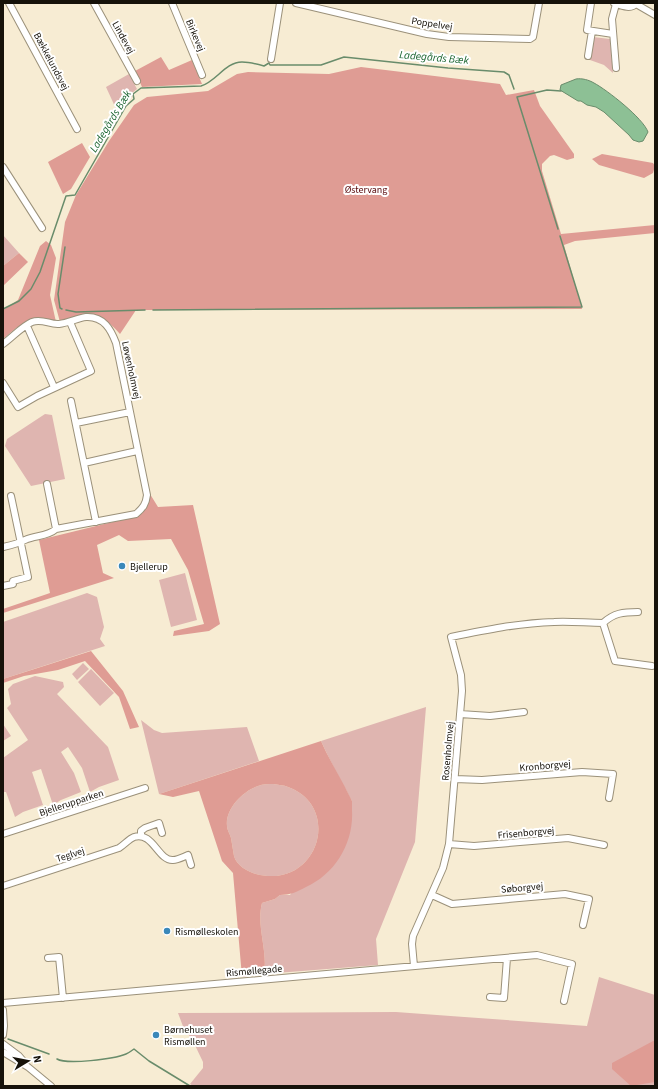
<svg xmlns="http://www.w3.org/2000/svg" width="658" height="1089" viewBox="0 0 658 1089" font-family="'Source Sans 3',sans-serif">
<rect width="100%" height="100%" fill="#f7ecd3"/>
<path fill="#dfb5b0" d="M593 37 610 39 613 73 604 65 590 60Z
M129 74 137 89 132 93V96L126 101 117 111 106 87Z
M3 235 19 253 3 266Z
M45 414 52 415 65 479 31 486 5 446 7 439Z
M185 573 197 620 171 627 159 580Z
M87 593 97 597 104 627 100 639 105 646 3 679V622Z
M83 663 89 669 77 680 72 674Z
M91 669 114 693 100 706 78 682Z
M35 676 63 682 64 687 57 694 108 747 119 780 99 787 90 792 82 768 68 747 61 752 74 773 81 792 61 800 53 805 41 769 32 772 43 805 23 812 15 817 6 792H3V758L28 740 7 708 11 704 8 689 13 684Z
M426 707 415 842 376 939 378 965 264 974C268 950 256 926 262 903L275 899 280 895H290L352 801C341 781 330 761 321 741Z
M141 720 154 730 162 733 247 727 259 761 159 794Z
M3 724 11 736 3 741Z
M273 784C278 785 284 785 288 787 343 807 318 890 256 874 248 872 236 865 234 856 233 850 232 844 231 838 230 834 227 830 227 826 225 809 243 791 258 786 263 784 269 784 273 784Z
M599 977 655 995V1086H193L190 1084 203 1068V1062L192 1039 184 1029 178 1013 396 1012 587 1026Z"/>
<path fill="#df9c94" fill-rule="evenodd" d="M161 57 169 70 192 60 202 84 142 87 135 71Z
M361 67 500 84 506 95 534 90 540 106 574 154V158L567 160 554 155 550 156 542 164V171L561 234 655 225V233L575 241 564 245 582 309 136 310 120 334C97 308 91 313 60 322L54 300 65 222 76 195 109 141 134 105 147 97 208 91 237 74 248 72 329 74Z
M82 143 90 157 71 189 63 194 48 162Z
M602 154 653 163 655 166 653 173 644 178 599 165 592 159Z
M46 241 51 245 56 258 50 295 56 322 35 318 16 328 3 339V310L18 300 40 246Z
M19 253 28 262 3 286V266Z
M150 494 158 507 193 505 220 624 209 631 173 636 174 631 204 624 188 570 171 539 128 541 119 535 97 545 103 573 114 578 3 613V609L50 593 39 540 137 516C145 509 149 505 150 494Z
M91 651 123 691 139 727 130 729 119 697 85 661 58 670 24 676 3 683V679Z
M321 741C328 757 337 772 345 787 347 792 350 796 352 801 352 804 352 808 352 810 354 843 335 874 306 887 297 892 290 895 280 895L275 899 262 903C256 926 268 950 264 974L242 977 233 873 222 861 199 791 173 797 159 794ZM273 784C278 785 284 785 288 787 343 807 318 890 256 874 248 872 236 865 234 856 233 850 232 844 231 838 230 834 227 830 227 826 225 809 243 791 258 786 263 784 269 784 273 784Z
M655 1040V1082L631 1086 612 1069V1063Z"/>
<path fill="#8dc095" stroke="#698c6b" d="M576 79C582 78 589 80 594 83 607 90 643 118 648 132L643 141 639 142 633 140 629 135 604 112 596 107 587 105 581 101H578L560 90 561 85Z"/>
<g fill="none" stroke-linecap="round" stroke-linejoin="round">
<path stroke="#698c6b" stroke-width="1.5" d="M558 229 517 97 547 90 561 91
M3 309 19 301 31 289 40 272 66 196 75 195 126 106 134 99 133 94 141 88 201 86C216 82 225 62 242 62 249 62 257 64 264 66L269 63 270 65H321L344 57 448 68 504 72 509 75 514 89
M62 309 60 308 58 294 65 247
M66 310 76 312 145 310
M153 310 582 307 560 236
M8 1039 49 1054
M57 1059C67 1065 114 1059 126 1054 129 1053 131 1051 134 1049L149 1061 190 1086"/>
<g stroke="#9b917a" stroke-width="8">
<path id="minor" d="M9 3 77 129
M94 3 137 81
M172 3 202 75
M296 3 427 34 449 37 530 39 533 37 539 3
M591 3 587 30 613 34
M614 3C622 6 631 10 637 3
M616 4 612 19 616 68
M636 4 655 15
M588 56 592 31
M271 59 280 3
M3 167 42 228
M27 326 54 387
M3 344C13 337 21 327 32 322 42 318 50 325 59 324 69 323 77 318 86 317 104 316 111 330 116 343L147 495C146 504 143 508 136 514L56 529C47 537 35 535 25 540 17 544 12 545 3 547
M3 383 18 407 37 396 91 371 70 322
M71 401 96 522
M76 423 130 412
M84 463 137 451
M47 484 56 529
M3 586 13 584V581L28 577 11 496
M603 623 615 661 652 666
M460 714 490 716 524 712
M455 779 482 780 582 772 613 774 609 798
M3 834 145 788
M141 836V831L145 828 159 823 162 833
M449 844 474 846 568 838 604 845
M3 886 119 848C124 845 129 839 134 837 153 831 158 861 173 860 178 860 183 857 188 855L191 865
M432 895 452 904 565 894 589 899 583 925
M48 958 59 957 63 998
M414 966 412 944 413 936 443 868 449 844 462 691 461 675 451 637C485 630 519 623 554 622 570 621 587 623 603 623 614 613 623 612 638 612
M490 997 504 998 507 958
M3 1003 537 955 572 964 564 1001
M3 1010 4 1026 3 1035
M3 1044 19 1056 25 1063
M3 1052 28 1067 51 1086"/>
</g>
<use href="#minor" stroke="#fff" stroke-width="6"/>
</g>
<g fill="#3a88ba" stroke="#fff" stroke-width="1.5">
<circle cx="122" cy="566" r="4"/>
<circle cx="167" cy="931" r="4"/>
<circle cx="156" cy="1035" r="4"/>
</g>
<g text-anchor="middle" stroke-width="4" stroke-linejoin="round" paint-order="stroke">
<g font-size="10" fill="#16120a" stroke="#fff">
<text transform="translate(432 23) rotate(9)" y="4">Poppelvej</text>
<text transform="translate(196 35) rotate(67)" y="4">Birkevej</text>
<text transform="translate(124 37) rotate(61)" y="4">Lindevej</text>
<text transform="translate(52 61) rotate(62)" y="4">Bækkelundsvej</text>
<text transform="translate(132 370) rotate(78)" y="4">Løvenholmvej</text>
<text transform="translate(447 751) rotate(-85)" y="4">Rosenholmvej</text>
<text transform="translate(545 765) rotate(-5)" y="4">Kronborgvej</text>
<text transform="translate(71 802) rotate(-18)" y="4">Bjellerupparken</text>
<text transform="translate(526 832) rotate(-5)" y="4">Frisenborgvej</text>
<text transform="translate(70 854) rotate(-18)" y="4">Teglvej</text>
<text transform="translate(522 887) rotate(-5)" y="4">Søborgvej</text>
<text transform="translate(254 970) rotate(-5)" y="4">Rismøllegade</text>
</g>
<g font-size="10" fill="#58080a" stroke="#fff">
<text x="366" y="193">Østervang</text>
</g>
<g font-size="10" fill="#16120a" stroke="#fff" text-anchor="start">
<text x="130" y="570">Bjellerup</text>
<text x="175" y="935">Rismølleskolen</text>
<text x="164" y="1033">Børnehuset<tspan x="164" dy="12">Rismøllen</tspan></text>
</g>
<g font-size="11" font-style="italic" fill="#1a6530" stroke="#fff">
<text transform="translate(434 57) rotate(5)" y="4">Ladegårds Bæk</text>
<text transform="translate(110 121) rotate(-59)" y="4">Ladegårds Bæk</text>
</g>
</g>
<rect width="658" height="1089" fill="none" stroke="#16120a" stroke-width="8"/>
<g transform="translate(28 1061) rotate(80)" stroke="#ffffff" stroke-width="3" paint-order="stroke">
<path d="M0-3L7 15L0 10L-7 15Z" fill="#16120a"/>
<text y="-6" font-size="11" font-weight="bold" text-anchor="middle" fill="#16120a">N</text>
</g>
</svg>
